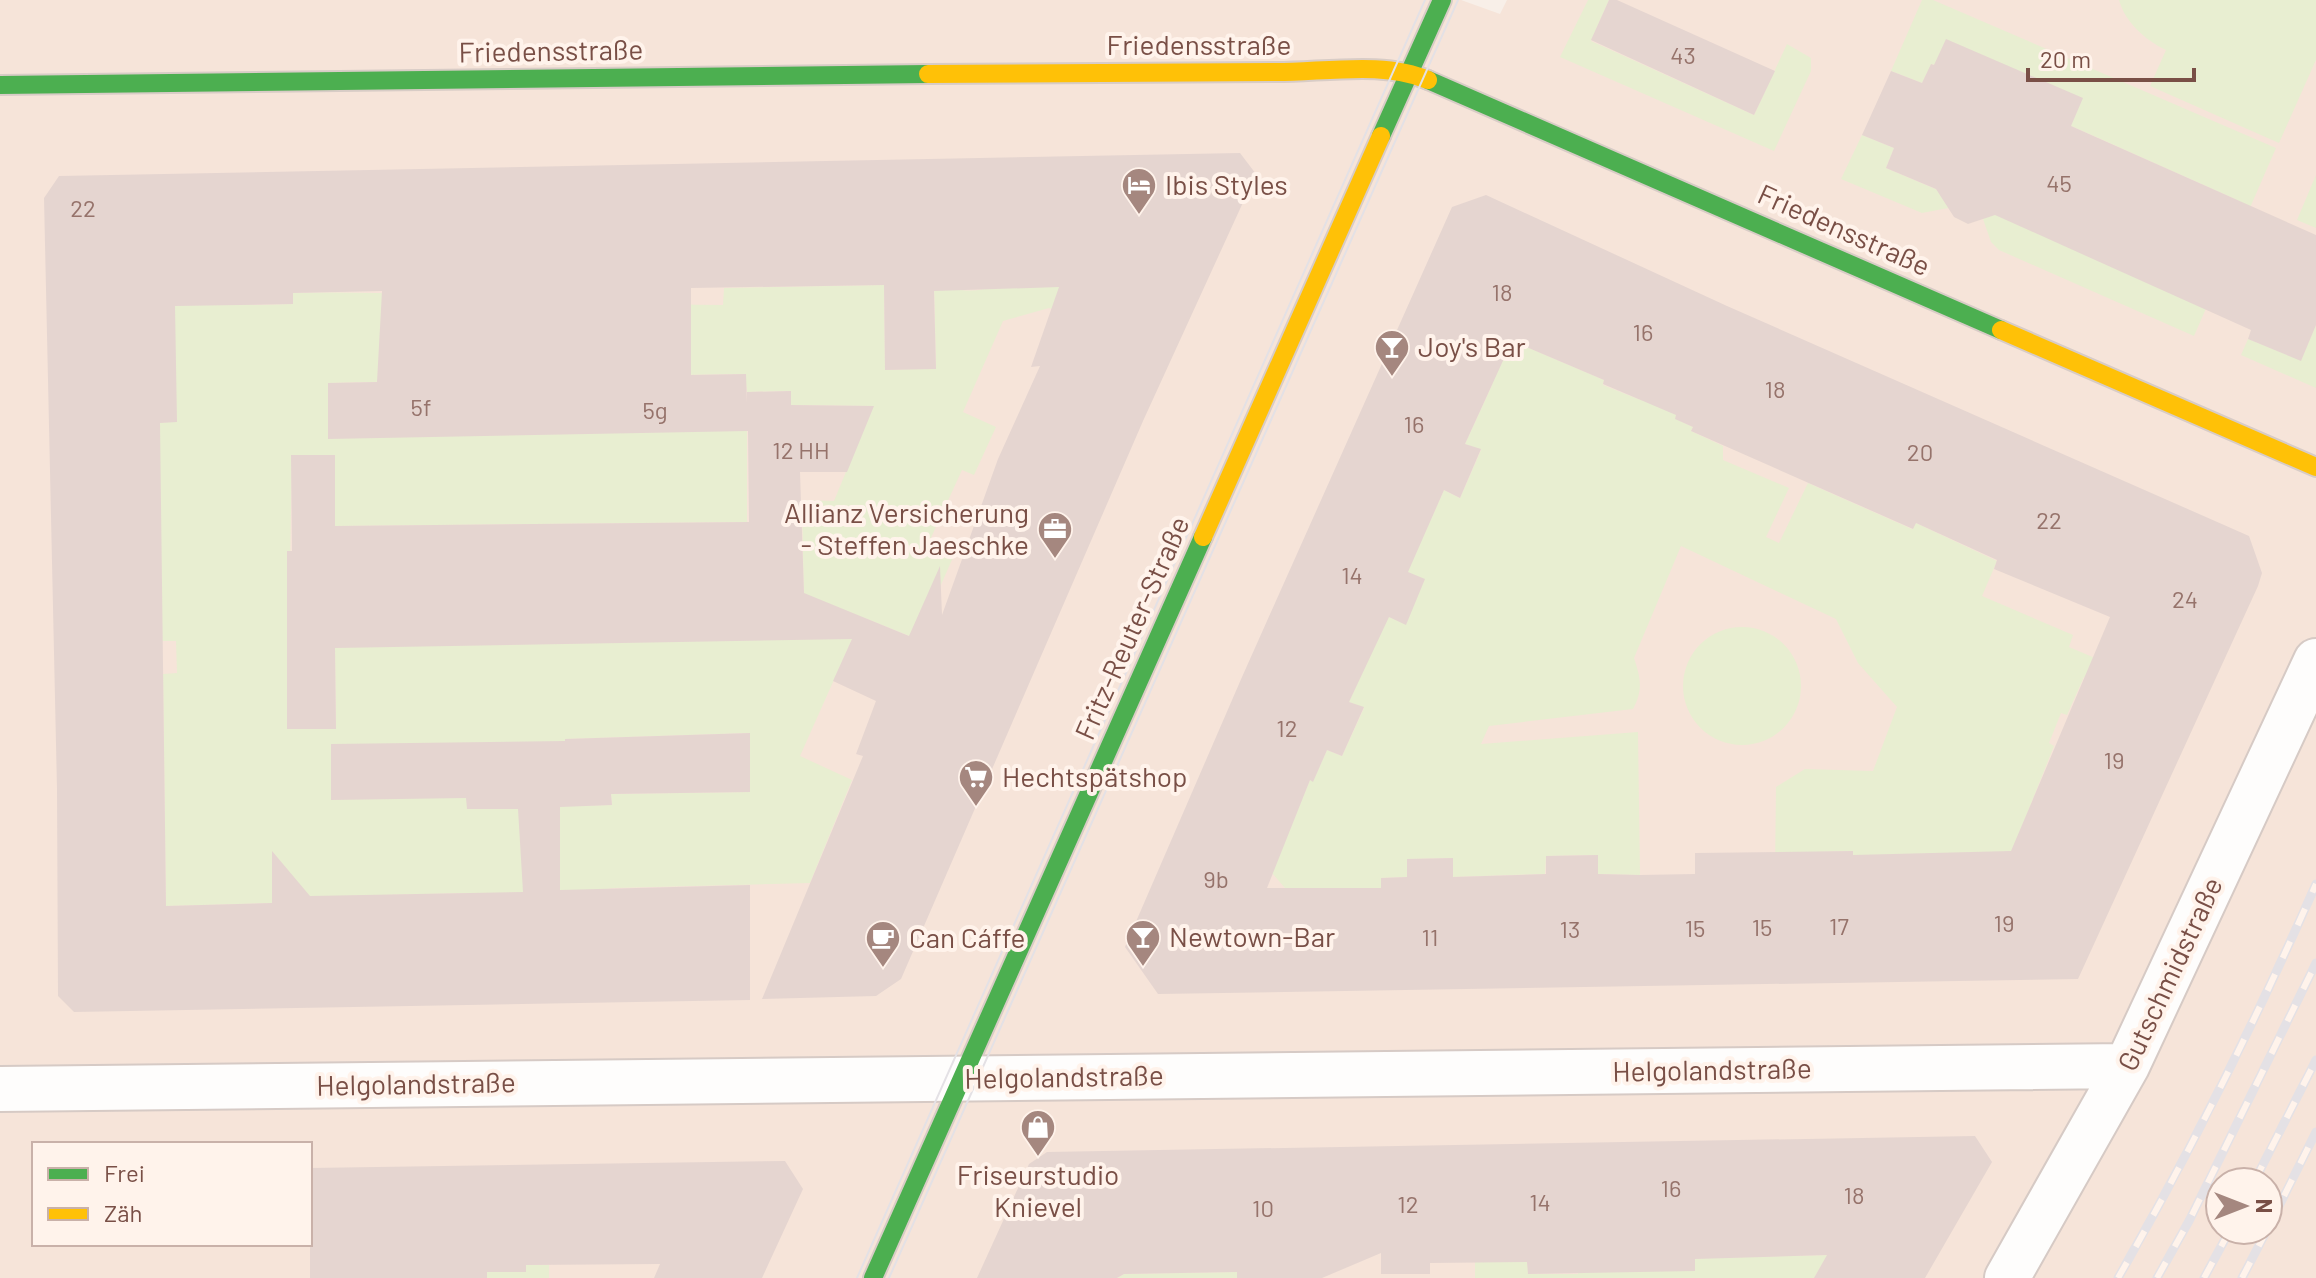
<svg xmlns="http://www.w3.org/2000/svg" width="2316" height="1278" viewBox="0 0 2316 1278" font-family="Barlow,sans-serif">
<rect width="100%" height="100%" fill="#f8efe8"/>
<path fill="#f6e4d9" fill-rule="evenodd" d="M0 0H1461L1500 14 1507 0H2316V1278H0ZM34 1144H310V1244H34ZM2220 1182H2268V1230H2220Z"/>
<path fill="#e8eed1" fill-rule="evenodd" d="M1588 0H1609L1591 41 1754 115 1787 44 1811 58V71L1774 151 1560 57Z
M1922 0H1933L2276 148 2194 336 1999 250 1991 242 1983 219 1986 211 2235 199 1932 64 1922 83 1891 71Z
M2119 0H2316V60L2279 143 2150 86 2166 50C2145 40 2125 22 2119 0Z
M1862 135 1894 148 1886 168 1952 196 1948 208 1922 213 1841 179Z
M2316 175V228L2297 220Z
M1044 257 1077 315 1049 308 1003 321 963 412 996 427 974 475 962 470 929 542 955 553 917 639 862 617 800 756 852 780 810 883 614 888 524 899 466 893 303 897 280 881 272 885V903L166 906 163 674 177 673 176 641H162L159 423 177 421 158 277 254 305 292 304 293 293C436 290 579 304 723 305L724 288 884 285 885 370 936 368 934 282C982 303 1004 282 1044 257ZM745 374 747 392 790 391 791 405 873 406 834 501 802 500 804 606 335 648 336 728 287 729 292 455 335 456V526L747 522V431L613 376ZM461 380 328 439V383ZM750 733V792L611 794 612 805 565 806V739Z
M2316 325V388L2241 355 2248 339 2301 360Z
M1521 332 1529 348 1604 380 1603 385 1638 399 1678 411 1676 419 1693 427 1691 431 1723 446V460L1789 488 1766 537 1779 543 1808 483 1912 529 1916 523 1997 561 1982 596 2073 635 2069 647 2109 664 2100 683 2084 677 2067 715 2061 713 2049 743 2054 746 2021 829 2022 851 1853 870V851L1819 852 1775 873 1776 787 1805 769 1873 771 1897 707 1858 663 1836 619 1681 546 1634 658C1641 679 1643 690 1633 709L1489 726 1481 744 1638 732 1640 875 1594 874V855L1546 856 1545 874 1453 877V858L1408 859 1407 877 1381 878V888H1285L1272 873 1310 780 1313 781 1327 750 1342 756 1364 708 1349 702 1387 616 1406 624 1407 572 1444 490 1460 498 1481 450 1465 444 1492 385 1499 340Z
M1683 686a59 59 0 1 1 118 0a59 59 0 1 1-118 0Z
M1833 1255 1823 1263 1814 1278H1475V1262H1527L1529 1274H1578L1579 1261Z
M526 1265H549V1278H487V1272H525Z
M1237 1272V1278H1117L1124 1274Z"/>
<path fill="#e5d5d0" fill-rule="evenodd" d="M1609 0H1617L1775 71 1754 115 1591 40Z
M1946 39 2083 98 2071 126 2316 235V325L2301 361 2248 339 2251 330 1995 215 1968 224 1954 217 1936 189 1886 168 1894 148 1862 135 1891 71 1922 83 1931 64 1934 65Z
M1240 153 1256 174 1143 421 901 979 876 996 762 999 863 756 856 754 876 701 833 681 852 639 335 648 336 729H287V551H292L291 455H335V526L749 522 748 431 328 439V383L377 382 382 291 293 293V304L175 306 177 422 160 423 166 906 272 903V851L310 896 523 892 518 809H467L466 798 331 800V744L565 741V739L750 733V792L611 794 612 805 560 807V890L750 885V1000L74 1012 58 996 57 789 44 198 59 176ZM884 285 885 370 936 369 934 291 1059 287 1031 367 1040 366 998 459 942 615 940 566 909 636 804 593 800 472H847L874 406 791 405V391L747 392V403L746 374 691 375V288Z
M1486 195 1727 306 2249 536 2262 573 2258 586 2078 979 1158 994 1125 947 1242 677 1452 207ZM1512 341 1604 380 1603 384 1676 415 1675 419 1693 427 1691 431 1913 529 1916 523 1997 560 1994 569 2110 617 2011 851 1853 855V851L1695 853V874L1640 875 1598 874V855L1546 856V874L1453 877V858L1407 859V877L1381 878V888H1267L1310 780 1313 782 1327 750 1342 756 1364 707 1349 702 1389 617 1406 625 1425 579 1408 572 1444 490 1460 498 1481 449 1465 444Z
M1975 1136 1992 1162 1925 1278H1814L1827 1255 1695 1259V1271L1528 1274 1527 1262 1430 1263V1274H1381V1253L1322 1278H1237V1272L1124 1274 1117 1278H977L1029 1164 1047 1152Z
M785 1161 803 1189 762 1278H654L660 1264 526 1265V1272H487V1278H310V1168Z"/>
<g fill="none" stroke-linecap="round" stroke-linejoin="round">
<g stroke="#d6cac5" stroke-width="48">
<path id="street" d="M0 1089 2127 1066
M2007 1278 2127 1066 2316 661"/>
</g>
<g stroke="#d8ccc6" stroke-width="22">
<path id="fast" d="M1428 80 2001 330
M0 85 928 74
M1381 136 1442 0
M873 1278 1203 537"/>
</g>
<g stroke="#d8ccc6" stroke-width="22">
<path id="slow" d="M928 74C1044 73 1161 73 1277 72 1324 72 1386 61 1428 80
M2001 330 2316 467
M1203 537 1381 136"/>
</g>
<use href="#street" stroke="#fefdfc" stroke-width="44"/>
<use href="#fast" stroke="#4caf50" stroke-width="18"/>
<use href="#slow" stroke="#ffc107" stroke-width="18"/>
<path stroke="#e4e1e5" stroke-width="2" d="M857 1278 1425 0
M889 1278 1458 0"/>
<g stroke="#e4e1e5" stroke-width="9">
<path id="rail" d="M2254 1182 2316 1060
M2268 1228 2316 1132
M2118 1278C2191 1151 2257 1018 2316 884
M2157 1278 2189 1221 2316 963
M2204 1278 2230 1230
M2242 1278 2267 1230"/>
</g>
<use href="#rail" stroke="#fff3eb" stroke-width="6" stroke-dasharray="18" stroke-linecap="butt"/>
</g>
<defs>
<g id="hotel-pin" transform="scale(1.8)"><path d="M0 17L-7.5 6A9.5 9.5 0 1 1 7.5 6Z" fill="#a5877f" stroke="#fff3eb"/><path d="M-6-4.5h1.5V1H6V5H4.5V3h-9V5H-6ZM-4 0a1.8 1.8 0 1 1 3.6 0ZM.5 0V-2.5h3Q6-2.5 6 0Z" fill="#fff"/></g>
<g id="bar-pin" transform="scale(1.8)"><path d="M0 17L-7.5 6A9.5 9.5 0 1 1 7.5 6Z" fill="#a5877f" stroke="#fff3eb"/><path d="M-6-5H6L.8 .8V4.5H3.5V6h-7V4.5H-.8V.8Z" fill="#fff"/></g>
<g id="office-pin" transform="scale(1.8)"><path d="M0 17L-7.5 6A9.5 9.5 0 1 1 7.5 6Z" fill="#a5877f" stroke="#fff3eb"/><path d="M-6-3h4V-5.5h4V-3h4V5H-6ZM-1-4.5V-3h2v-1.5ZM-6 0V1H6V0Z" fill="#fff"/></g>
<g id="supermarket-pin" transform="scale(1.8)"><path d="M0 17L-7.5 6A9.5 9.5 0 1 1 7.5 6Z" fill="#a5877f" stroke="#fff3eb"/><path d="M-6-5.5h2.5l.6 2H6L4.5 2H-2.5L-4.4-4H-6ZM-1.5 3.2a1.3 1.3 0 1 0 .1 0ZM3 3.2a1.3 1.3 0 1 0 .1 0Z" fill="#fff"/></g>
<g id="cafe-pin" transform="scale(1.8)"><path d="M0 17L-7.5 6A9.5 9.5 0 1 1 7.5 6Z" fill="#a5877f" stroke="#fff3eb"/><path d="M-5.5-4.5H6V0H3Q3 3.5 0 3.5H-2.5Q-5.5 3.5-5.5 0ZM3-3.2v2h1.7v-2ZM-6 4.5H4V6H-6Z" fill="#fff"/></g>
<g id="shop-pin" transform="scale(1.8)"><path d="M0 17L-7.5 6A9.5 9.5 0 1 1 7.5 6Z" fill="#a5877f" stroke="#fff3eb"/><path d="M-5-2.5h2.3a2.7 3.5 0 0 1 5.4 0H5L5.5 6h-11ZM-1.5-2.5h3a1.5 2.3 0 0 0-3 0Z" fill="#fff"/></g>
</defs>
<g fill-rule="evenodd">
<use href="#hotel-pin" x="1139" y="185"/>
<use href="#bar-pin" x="1392" y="347"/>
<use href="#office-pin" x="1055" y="529"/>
<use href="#supermarket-pin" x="976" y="777"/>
<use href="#bar-pin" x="1143" y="937"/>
<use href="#cafe-pin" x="883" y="938"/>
<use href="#shop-pin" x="1038" y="1127"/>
</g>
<g text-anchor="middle" stroke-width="8" stroke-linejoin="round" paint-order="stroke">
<g font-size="24" fill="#96736b">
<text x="1683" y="64">43</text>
<text x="2059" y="192">45</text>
<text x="83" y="217">22</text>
<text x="1502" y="301">18</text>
<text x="1643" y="341">16</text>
<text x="1775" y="398">18</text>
<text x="421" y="416">5f</text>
<text x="655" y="419">5g</text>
<text x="1414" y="433">16</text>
<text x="801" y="459">12 HH</text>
<text x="1920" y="461">20</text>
<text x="2049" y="529">22</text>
<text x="1352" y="584">14</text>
<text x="2185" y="608">24</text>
<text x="1287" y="737">12</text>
<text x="2114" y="769">19</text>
<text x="1216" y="888">9b</text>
<text x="2004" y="932">19</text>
<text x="1839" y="935">17</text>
<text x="1762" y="936">15</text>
<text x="1695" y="937">15</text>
<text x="1570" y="938">13</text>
<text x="1430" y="946">11</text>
<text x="1671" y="1197">16</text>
<text x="1854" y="1204">18</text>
<text x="1540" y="1211">14</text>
<text x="1408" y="1213">12</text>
<text x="1263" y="1217">10</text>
</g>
<g font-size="28" fill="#794f46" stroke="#fff3eb">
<text x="1199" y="55">Friedensstraße</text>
<text transform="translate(551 51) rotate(-1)" y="10">Friedensstraße</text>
<text transform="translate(1844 230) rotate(24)" y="10">Friedensstraße</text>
<text transform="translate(1132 628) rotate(-66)" y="10">Fritz-Reuter-Straße</text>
<text transform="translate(2170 974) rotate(-65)" y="10">Gutschmidstraße</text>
<text transform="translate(1712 1070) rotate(-1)" y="10">Helgolandstraße</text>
<text transform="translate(1064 1077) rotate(-1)" y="10">Helgolandstraße</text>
<text transform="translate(416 1084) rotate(-1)" y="10">Helgolandstraße</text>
</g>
<g font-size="28" fill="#794f46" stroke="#fff3eb" text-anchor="start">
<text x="1165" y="195">Ibis Styles</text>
<text x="1418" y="357">Joy's Bar</text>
<text x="1029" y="523" text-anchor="end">Allianz Versicherung<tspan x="1029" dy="32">- Steffen Jaeschke</tspan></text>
<text x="1002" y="787">Hechtspätshop</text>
<text x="1169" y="947">Newtown-Bar</text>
<text x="909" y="948">Can Cáffe</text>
<text x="1038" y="1185" text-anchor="middle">Friseurstudio<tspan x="1038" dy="32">Knievel</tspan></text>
</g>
</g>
<rect x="32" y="1142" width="280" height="104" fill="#fff3eb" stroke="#c9b1a9" stroke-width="2"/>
<rect x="48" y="1168" width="40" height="12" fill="#4caf50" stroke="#c9b1a9" stroke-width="2"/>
<text x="104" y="1182" font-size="24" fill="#794f46">Frei</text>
<rect x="48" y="1208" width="40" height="12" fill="#ffc107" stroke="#c9b1a9" stroke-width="2"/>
<text x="104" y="1222" font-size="24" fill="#794f46">Zäh</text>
<g transform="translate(2244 1206) rotate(90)"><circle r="38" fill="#fff3eb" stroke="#c9b1a9" stroke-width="2"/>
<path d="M0-6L14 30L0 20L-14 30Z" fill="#a5877f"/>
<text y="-12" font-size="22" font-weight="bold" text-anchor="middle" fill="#794f46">N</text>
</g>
<path d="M2028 68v12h166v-12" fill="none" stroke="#794f46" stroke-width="4"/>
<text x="2040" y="68" font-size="24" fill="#794f46" stroke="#fff3eb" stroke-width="6" paint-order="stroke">20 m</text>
</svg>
